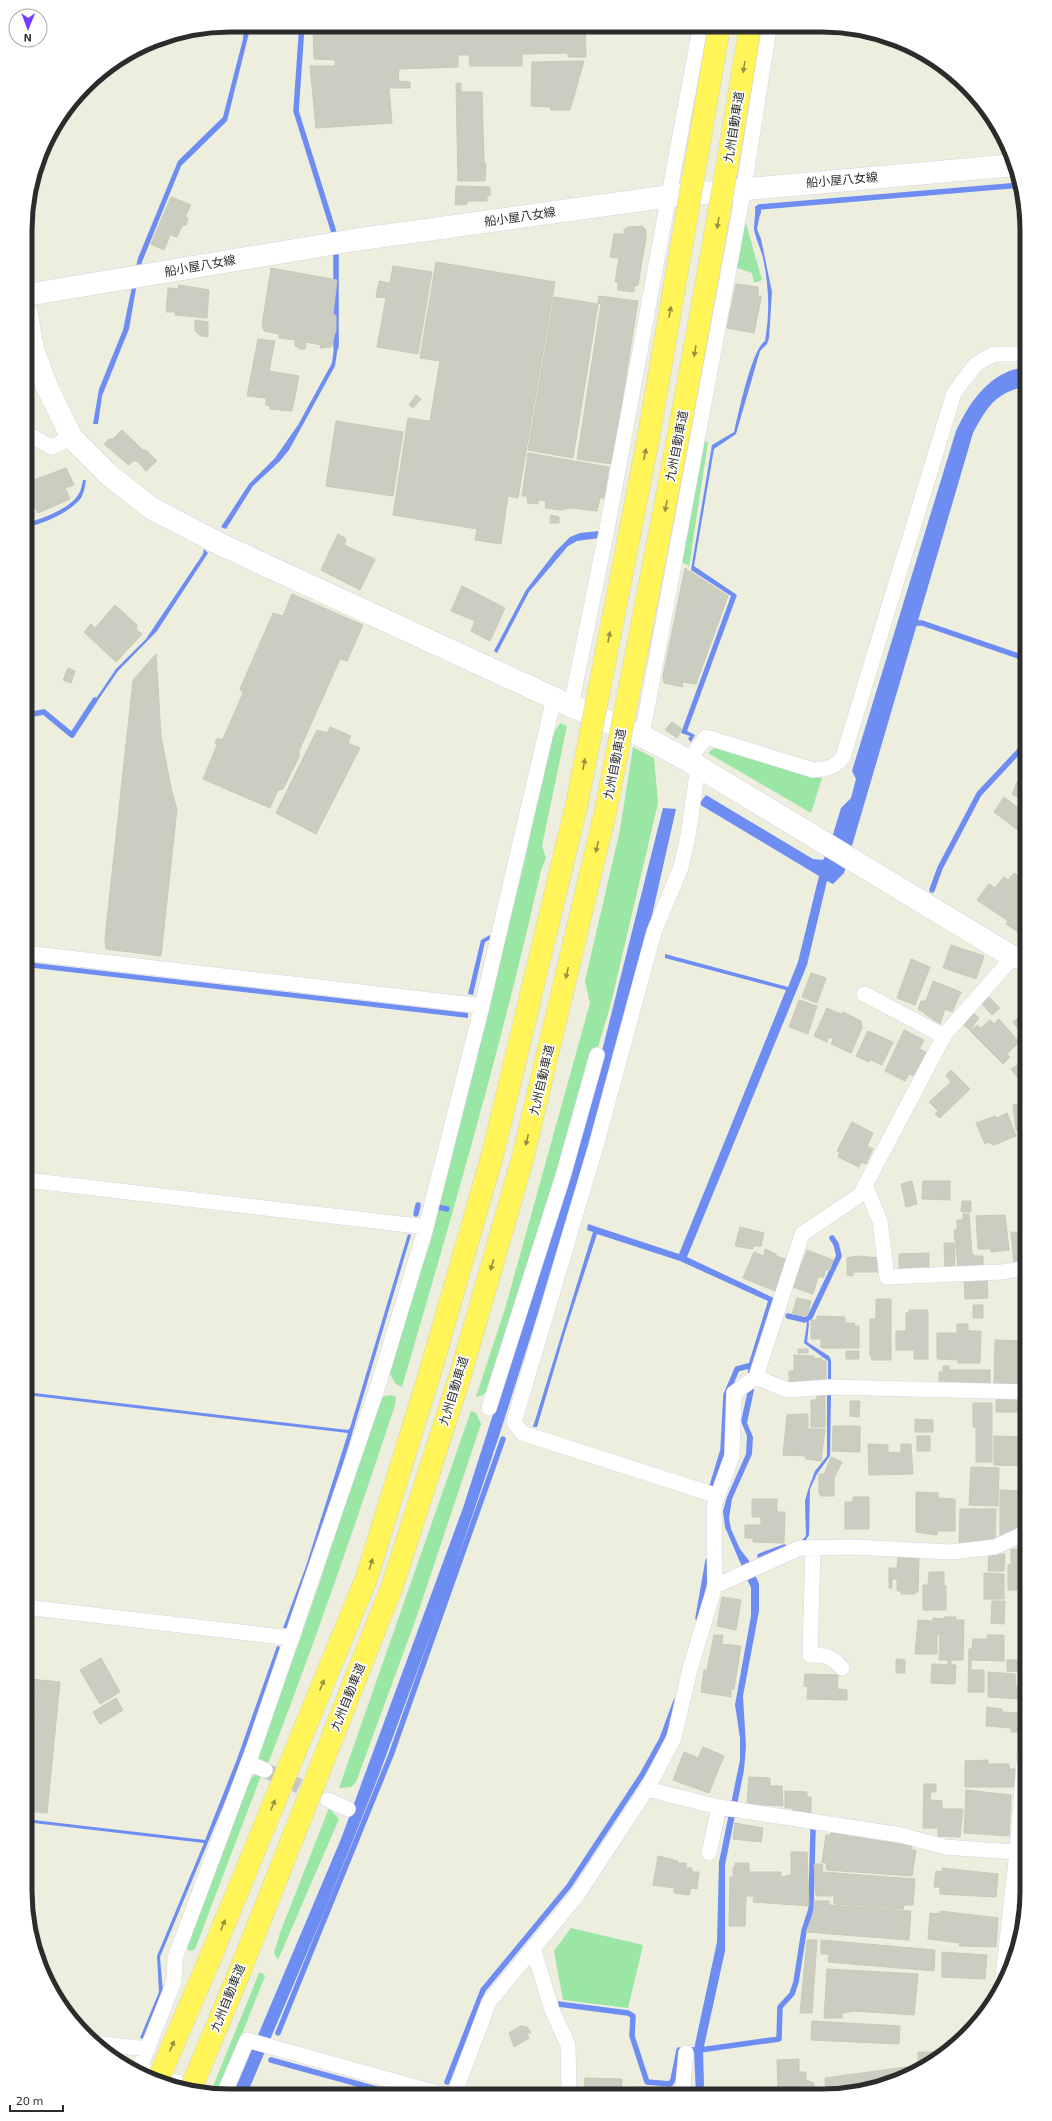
<svg xmlns="http://www.w3.org/2000/svg" width="1052" height="2121" viewBox="0 0 1052 2121" font-family="'Exo 2','Noto Sans JP',sans-serif">
<rect width="100%" height="100%" fill="#edeede"/>
<path fill="#99e6a5" d="M745 220 762 280 754 283 752 273 737 268 734 257Z
M699 439 708 442 689 566 678 559Z
M560 723 567 726 542 846 546 858 541 870C502 1045 452 1215 402 1387L396 1384 388 1371 431 1240 527 851 549 741Z
M633 747 654 758 658 803 610 1007 561 1170 491 1385 483 1395 476 1397 505 1309 590 1003 585 981 620 830Z
M714 748 822 778 811 813 708 753Z
M390 1395 396 1397 395 1405C355 1526 314 1645 268 1764L259 1761 257 1757C302 1639 342 1519 378 1398Z
M471 1411 476 1413 481 1424 418 1613 356 1782 351 1787 339 1788Z
M255 1775 261 1776 195 1949 190 1951 184 1946 247 1781Z
M329 1808 339 1819 278 1960 274 1953 280 1933Z
M571 1928 643 1945 628 2008 563 2000 554 1951Z
M259 1973H262L265 1976 221 2087 212 2089Z"/>
<path fill="#6e8df3" d="M244 25H251L227 121 181 166 142 262 137 283 129 329 102 396 98 424H93L99 389 123 330 138 258 178 161 223 117 243 39Z
M755 206H758L761 209 757 229 761 239 772 292 769 338 767 344 760 351 736 434 714 449 694 566 737 595 687 731 695 735 691 742 688 739 690 736 681 733 731 596 691 570 712 445 734 432C738 415 752 348 765 341 770 313 769 286 763 258 761 249 755 237 754 229 754 221 756 213 755 206Z
M335 340H339L335 366 289 450 280 461 253 486 226 529 221 527 249 484 275 458 298 425 332 363Z
M1027 367V386C995 393 988 406 973 433L844 873 833 884 827 881 807 965 687 1257 776 1299 751 1372 754 1390 747 1423 753 1437 752 1454 732 1499 729 1518 731 1529 740 1549 750 1562 759 1584V1611L743 1696 746 1746 744 1770 725 1865V1951L703 2051 704 2084 702 2096H696L694 2049 717 1942 719 1862 740 1760V1738L735 1705 751 1616V1588L725 1527 723 1511 727 1497 746 1454 747 1436 741 1421 748 1390V1366L768 1301 680 1261 597 1234 566 1329 537 1427H533L593 1232 587 1230 588 1224 679 1254 786 990 665 958V954L788 987 798 962 819 876 699 804 706 795 813 859 823 860 828 851 841 808 851 798 856 779 852 771 956 431C970 401 991 370 1027 367Z
M83 480H86C85 486 84 493 81 498 70 512 44 524 26 527V523C42 519 69 509 78 495 81 491 82 485 83 480Z
M599 531V538L577 541 568 546 529 592 497 653 494 651 526 590 556 551 570 537 580 533Z
M204 549 208 553 157 631 118 671 98 700 91 706 116 669 146 639 203 554Z
M663 808 676 809 648 933 586 1163 499 1436 448 1588 377 1780 323 1915 247 2094H233L341 1839 463 1508 520 1330 601 1055Z
M490 935 491 939 485 942 473 995 468 994 481 940Z
M26 962 468 1013V1018L26 967Z
M408 1234 411 1235 328 1515 287 1628H283L306 1566 348 1433 26 1395V1392L348 1430 350 1428Z
M808 1318 809 1324 807 1342 829 1356 831 1360V1383L828 1384V1361L804 1343 807 1323 805 1320Z
M827 1394H831L830 1456 817 1474 810 1489 809 1535 804 1543 802 1540 806 1536 805 1501 808 1490 815 1471 827 1456Z
M277 1646 281 1647 242 1761 160 1957 163 1992 144 2039 140 2038 159 1992 157 1956 204 1843 25 1822V1819L205 1840 237 1759Z"/>
<g fill="none" stroke-linecap="round" stroke-linejoin="round">
<path stroke="#6e8df3" stroke-width="5.5" d="M302 25 296 111 336 239
M758 213 759 207 1020 185
M336 247V347
M911 623H922L1027 659
M26 715 44 712 72 735 95 700
M932 890 940 868 979 794 1021 749 1027 750
M437 1207 447 1209
M416 1214 418 1205
M788 1316 805 1320 810 1317 839 1256 836 1244 832 1238
M710 1493 723 1450 726 1395 737 1369 748 1366
M760 1556 784 1547
M698 1618 708 1561
M558 2004 628 2013 633 2016 632 2036 647 2082 670 2084 673 2080 679 2050H700L779 2039 780 2007 792 1994 796 1982 804 1931 811 1909 813 1829
M278 2033 391 1755 503 1439
M271 2060 398 2095
M447 2082 483 1990 569 1886 642 1775 662 1739 676 1701"/>
</g>
<path fill="#cbcdc0" stroke="#c7cab7" d="M313 26 585 27 586 57H568V53L522 54V66H470L469 55H458V67L399 69 398 81 410 82V88H389L392 123 316 128 310 66H335V60L314 59Z
M584 61 570 110H551L550 107 531 106 532 62Z
M456 83H461V92H482L484 162 486 164 485 181H458Z
M456 186 490 187V195L487 196V201H467V204L455 205Z
M171 197 191 205 185 217 188 218 186 225 182 226 177 237 170 235 164 250 151 244Z
M642 226 646 230V238L638 285 634 286V292L618 290V282H615L619 258 610 257 614 234H624V230L628 227Z
M436 262 555 282 518 498 508 496 501 544 475 540 477 529 393 515 408 418 430 421 440 361 420 358Z
M393 266 432 272 418 354 377 347 386 298 376 297 379 281 390 283Z
M271 268 337 280 333 315H336V330L331 347 320 348 321 345 306 342 305 349H299V347L295 346V340L279 338V334L264 331 262 325Z
M736 284 758 287V296H761V298L754 333 727 328Z
M179 285 209 290 207 318 175 315V312H166L168 288 178 289Z
M599 296 638 301 612 464 577 459 601 304 598 303Z
M554 297 598 304 573 458 528 450Z
M195 320 208 322V337L201 336 195 331Z
M258 339 275 341 269 371 299 376 292 411 270 409V406L266 405V398L247 396Z
M416 395 421 399 413 408 409 405Z
M336 421 403 432 393 496 326 486Z
M122 430 143 450H146L157 461 146 471 137 461H133L129 465 104 444 109 439H113Z
M528 453 609 467 604 498H600L597 511 571 508 561 510 545 508 546 501 538 500V504L528 503 527 496H522Z
M66 468 74 485 65 488 70 499 38 513 33 504H27L26 501V493L28 492 26 483Z
M551 515 559 517V523H550Z
M338 534 346 539 344 545 375 559 360 590 321 570Z
M685 568 728 596 696 684 682 682 683 687 664 683 663 676Z
M462 586 505 608 490 641 471 631 475 621 451 611Z
M292 594 363 625 347 661 340 659 299 751V757L283 789 278 790 270 808 203 779 217 745 215 743 217 739H223L243 693 240 689 273 613 283 616Z
M115 605 137 625 136 629 142 634 116 662 84 632 91 624 95 628Z
M156 654 161 736 172 792 177 809 161 956 106 949 105 938 133 680Z
M68 668 75 671 71 683 63 680Z
M672 722 682 729 677 738 665 730Z
M330 727 351 736 348 743 360 748 316 834 276 813 317 730 327 733Z
M1027 775V802L1012 794 1017 782 1022 785Z
M1004 797 1027 815V819L1019 831 994 812Z
M1027 865V932L1024 936 1006 924 1008 921 977 900 989 884 995 888 1004 877 1008 880 1014 873 1020 877Z
M951 945 984 956 976 979 943 968Z
M911 959 930 967 915 1005 897 998Z
M811 973 826 978 817 1003 802 997Z
M933 981 961 992 952 1012 945 1009 940 1024 918 1009 921 1001H926Z
M989 997 1000 1008 992 1015 982 1004Z
M799 1000 817 1006 808 1034 789 1027Z
M827 1008 841 1014 843 1012 861 1021 862 1028 851 1053 831 1044 834 1037 828 1038 827 1042 814 1036Z
M1027 1010V1041L1013 1022Z
M972 1012 979 1018 970 1030 962 1024Z
M999 1019 1019 1042 1007 1054 1010 1057 1003 1064 970 1031 977 1025 981 1028 990 1020 994 1024Z
M904 1030 924 1040 919 1049 926 1052 915 1076 909 1074 905 1081 885 1071Z
M868 1031 893 1042 882 1065 871 1060 869 1062 856 1056Z
M1027 1059V1082L1022 1076 1018 1078 1011 1069Z
M951 1070 970 1089 940 1118 935 1114 938 1111 929 1102 951 1082 946 1075Z
M1027 1104V1135L1026 1136V1130H1016L1013 1105Z
M1007 1113 1016 1136 994 1145 987 1142 985 1144 976 1123 995 1116 997 1118Z
M852 1122 873 1133 867 1146 873 1149 866 1164 861 1162 859 1167 838 1157 840 1152 837 1151Z
M912 1181 917 1204 906 1207 901 1184Z
M923 1181H950V1200L922 1199Z
M962 1201H971V1212H961Z
M963 1214H969L972 1253 975 1256H983V1267L958 1268 954 1230H957V1220H963Z
M1005 1215 1009 1250 991 1252V1249H978L976 1216Z
M740 1227 764 1233 761 1246H753V1249L735 1246Z
M1011 1232 1027 1233V1264L1014 1263Z
M944 1243H954L955 1269H945Z
M765 1249 776 1254V1256L788 1260 775 1291 743 1278 754 1252 764 1256Z
M807 1250 833 1260 830 1270H825L824 1277H818L813 1294 793 1287Z
M929 1253V1270L899 1269V1254Z
M858 1256 880 1258 879 1272H853V1276L847 1275V1258Z
M987 1278 988 1298 965 1299 964 1279Z
M797 1298 811 1301 807 1316 792 1314Z
M876 1299H891V1360H872L870 1354V1319H876Z
M973 1305H983V1318H973Z
M909 1310H927L928 1313V1359H914V1350H896V1331H906V1313H909Z
M817 1316 845 1317V1323H854L855 1326H859V1348H821V1339H811V1320H817Z
M957 1324H968V1331H981L980 1363H958V1360L937 1359V1333H957Z
M995 1340 1027 1341V1388L994 1383Z
M798 1349H808V1353H798Z
M846 1351H859V1359H846Z
M794 1355 814 1356V1359L822 1358V1361H826V1382H789V1371H794Z
M943 1366H949V1370H990V1386H939V1372H943Z
M817 1395H825V1427H811V1400H816Z
M996 1398 1027 1399V1412H996Z
M850 1401H860L859 1417 850 1416Z
M973 1403H992V1462H976V1427H973Z
M800 1414H808V1429H825L821 1461 806 1459 805 1456 783 1455 787 1415Z
M1025 1418 1027 1466 994 1465V1436L1025 1437Z
M915 1419 933 1420V1432H915Z
M833 1426H860V1452L832 1451Z
M917 1436H930V1451H917Z
M868 1444 888 1445V1452L901 1453V1444H911L913 1474 869 1475Z
M831 1457 842 1462 834 1478V1496H821V1494H819V1474H824Z
M971 1467 999 1468 998 1506 969 1505Z
M1000 1490 1027 1491V1526L1000 1538Z
M916 1492 938 1493V1498L955 1499V1531H938L937 1535 916 1532Z
M853 1497H869V1529H845V1502H853Z
M752 1499H777V1512H785L784 1543 753 1542V1538H745V1525H761V1517H752Z
M960 1509H996L995 1540 986 1539V1545H959Z
M1011 1549 1027 1550V1590H1008V1565L1011 1564Z
M989 1554H1005L1004 1571H988Z
M898 1557 919 1558 918 1592H915V1594H901V1591H897V1579H892V1588H889V1568H897Z
M929 1572H944V1586H946V1610H923V1585H928Z
M984 1573 1004 1574V1599H984Z
M722 1597 741 1600 736 1630 717 1626Z
M992 1601H1005L1004 1624 991 1623Z
M944 1617H956V1620H964L963 1660H951V1664H948V1660H939L940 1635 937 1634V1654H915L918 1620 933 1621V1618L944 1619Z
M714 1635H723L722 1644 741 1646 734 1689H731V1697L701 1692 704 1670H707Z
M987 1635H1004V1661L971 1660V1670H984V1692H968L969 1649H972L973 1639H987Z
M101 1658 120 1692 100 1704 80 1670Z
M896 1659 905 1660V1673H896Z
M1007 1660H1023L1022 1672 1007 1671Z
M932 1664 956 1665 955 1684 931 1683Z
M988 1672 1015 1674 1016 1687H1022L1021 1699 988 1697Z
M805 1674 838 1675 837 1689 847 1690V1700L807 1699 808 1687 804 1686Z
M25 1678 40 1680 26 1811H25Z
M41 1680 60 1682 47 1813 27 1811Z
M116 1698 123 1710 100 1724 93 1712Z
M987 1707 1002 1709V1712L1018 1713 1016 1728H1018L1017 1732H1011V1728L986 1726Z
M703 1747 724 1756 709 1793 673 1780 684 1752 698 1758Z
M988 1760V1764H1009V1769H1015V1787H965V1761Z
M749 1777 770 1778V1786H782L783 1806 747 1804Z
M924 1784H936V1792H931L930 1800 942 1801V1809H963L960 1837 938 1836V1828H923Z
M966 1790 1011 1795 1009 1836 964 1833Z
M785 1791 807 1792V1797H811V1813L792 1811V1808H785Z
M735 1823 763 1828 761 1842 733 1839Z
M831 1833 912 1846V1850H916L912 1876 827 1870 826 1863 822 1862 826 1835H830Z
M791 1852H807L809 1906 753 1902 754 1896H746L745 1926H729L730 1877H733V1867L735 1868V1863H749V1872H781V1877L791 1875Z
M658 1856 678 1861V1863H686V1868H692V1872H699L697 1889 691 1888 689 1895 674 1893V1888L653 1885Z
M814 1864H823L822 1872 915 1879 913 1905H904L903 1909 834 1904V1896H816Z
M942 1868 998 1874 996 1897 940 1894V1887H934L936 1871 942 1872Z
M814 1901H829V1905L911 1911 909 1940 806 1932 814 1912Z
M940 1911 998 1918 996 1947 959 1946 960 1943 928 1939 930 1913 940 1914Z
M807 1940H817L812 2013H800Z
M821 1940 935 1950 934 1971 828 1962 829 1954H821Z
M942 1952 987 1955 985 1979 942 1977Z
M827 1969 918 1974 914 2015 854 2011 842 2013V2018H824Z
M812 2021 900 2026 899 2044 811 2040Z
M521 2026 527 2027 531 2033H527L529 2038 514 2047 509 2033Z
M918 2052H939L938 2059 918 2070Z
M799 2059V2072H806V2080L814 2083V2096H779V2091H795L794 2088 778 2087 777 2060Z
M913 2066 912 2073 888 2085 826 2095 825 2078Z
M585 2078 622 2079 621 2095H584Z
M636 2087 664 2088V2096L637 2095Z"/>
<g fill="none" stroke-linecap="round" stroke-linejoin="round">
<path stroke="#c6c7ba" stroke-width="15" stroke-dasharray="15 8" stroke-linecap="butt" d="M265 1770 328 1800"/>
<g stroke="#d8d3e5" stroke-width="16">
<path id="street" d="M26 433 51 447 72 438
M571 706 607 529 700 28
M642 736 744 188 769 28
M694 753 706 737 813 770C826 769 834 768 843 757L954 393 976 364 994 354H1027
M698 767 688 836 681 867 654 932 596 1146 514 1422 522 1433 718 1496
M26 953 482 1006
M864 994 944 1036
M26 1180 426 1227
M865 1185 880 1221 887 1277 1002 1272 1027 1268
M756 1377 787 1390 830 1387 1027 1392
M489 1408 563 1176 597 1055
M813 1547 810 1655C827 1655 831 1656 842 1668
M715 1586 800 1548 854 1547 951 1552 995 1547 1027 1532
M25 1607 291 1638
M248 1763 265 1770
M647 1789 719 1807 901 1835 945 1847 1027 1853
M328 1800 348 1809
M709 1853 719 1807
M533 1948 552 2010 568 2045 569 2095
M1002 1986 1017 1852 1027 1724
M93 2043 148 2049
M138 2072 174 1982 175 1958 253 1750 378 1386 426 1227 482 1006 554 698
M152 2072 203 2094
M224 2094 247 2040 444 2095
M454 2095 489 2002 578 1894 647 1789 674 1738 690 1669 715 1586 714 1506 732 1456 734 1393 756 1377 802 1234 860 1195 945 1034 1013 957
M682 2096 686 2053"/>
</g>
<g stroke="#d8d3e5" stroke-width="23">
<path id="secondary" d="M27 295 354 240 670 196 1016 165
M27 314 33 350 48 389 72 438 109 475 151 508 222 545 571 706 642 736 689 761 1013 957 1027 958"/>
</g>
<g stroke="#d1d1d1" stroke-width="23">
<path id="highway" d="M209 1961 367 1577 432 1366 493 1153 577 803
M240 1971 393 1584 461 1373 522 1161 606 809"/>
</g>
<use href="#street" stroke="#fff" stroke-width="15"/>
<use href="#secondary" stroke="#fff" stroke-width="22"/>
<use href="#highway" stroke="#fff458" stroke-width="22"/>
<g stroke="#d1d1d1" stroke-width="23" stroke-linecap="butt">
<path id="highway-bridge" d="M577 803 648 440 719 28
M606 809C657 549 708 290 750 28
M157 2082 209 1961
M190 2091 240 1971"/>
</g>
<use href="#highway-bridge" stroke="#fff458" stroke-width="22"/>
</g>
<defs><path id="oneway-solid" d="M-6-.8H1V-3.2L6.5 0L1 3.2V.8H-6Z"/></defs>
<g fill="#969042">
<use href="#oneway-solid" transform="translate(744 67) rotate(99)"/>
<use href="#oneway-solid" transform="translate(718 223) rotate(100)"/>
<use href="#oneway-solid" transform="translate(670 312) rotate(-80)"/>
<use href="#oneway-solid" transform="translate(695 351) rotate(100)"/>
<use href="#oneway-solid" transform="translate(645 454) rotate(-79)"/>
<use href="#oneway-solid" transform="translate(666 506) rotate(101)"/>
<use href="#oneway-solid" transform="translate(609 637) rotate(-79)"/>
<use href="#oneway-solid" transform="translate(584 764) rotate(-79)"/>
<use href="#oneway-solid" transform="translate(597 847) rotate(103)"/>
<use href="#oneway-solid" transform="translate(567 973) rotate(103)"/>
<use href="#oneway-solid" transform="translate(527 1140) rotate(103)"/>
<use href="#oneway-solid" transform="translate(492 1265) rotate(106)"/>
<use href="#oneway-solid" transform="translate(371 1564) rotate(-73)"/>
<use href="#oneway-solid" transform="translate(322 1685) rotate(-68)"/>
<use href="#oneway-solid" transform="translate(273 1805) rotate(-68)"/>
<use href="#oneway-solid" transform="translate(223 1925) rotate(-68)"/>
<use href="#oneway-solid" transform="translate(172 2046) rotate(-67)"/>
</g>
<g text-anchor="middle" stroke-width="3.5" stroke-linejoin="round" paint-order="stroke">
<g font-size="12" fill="#2c2c2c" stroke="#fff">
<text transform="translate(734 127) rotate(-81)" y="4">九州自動車道</text>
<text transform="translate(842 180) rotate(-5)" y="4">船小屋八女線</text>
<text transform="translate(520 217) rotate(-8)" y="4">船小屋八女線</text>
<text transform="translate(200 266) rotate(-10)" y="4">船小屋八女線</text>
<text transform="translate(677 446) rotate(-79)" y="4">九州自動車道</text>
<text transform="translate(615 764) rotate(-79)" y="4">九州自動車道</text>
<text transform="translate(542 1080) rotate(-77)" y="4">九州自動車道</text>
<text transform="translate(454 1391) rotate(-73)" y="4">九州自動車道</text>
<text transform="translate(348 1697) rotate(-68)" y="4">九州自動車道</text>
<text transform="translate(228 1998) rotate(-68)" y="4">九州自動車道</text>
</g>
</g>
<path d="M0 0H1052V2121H0ZM230 32H822A198 198 0 0 1 1020 230V1891A198 198 0 0 1 822 2089H230A198 198 0 0 1 32 1891V230A198 198 0 0 1 230 32Z" fill="#fff" fill-rule="evenodd"/>
<path fill="none" stroke="#2c2c2c" stroke-width="5" d="M230 32H822A198 198 0 0 1 1020 230V1891A198 198 0 0 1 822 2089H230A198 198 0 0 1 32 1891V230A198 198 0 0 1 230 32Z"/>
<g transform="translate(28 28) rotate(181)"><circle r="19" fill="#ffffff" stroke="#ababab"/>
<path d="M0-3L7 15L0 10L-7 15Z" fill="#773aff"/>
<text y="-6" font-size="11" font-weight="bold" text-anchor="middle" fill="#2c2c2c">N</text>
</g>
<path d="M10 2105v6h53v-6" fill="none" stroke="#2c2c2c" stroke-width="2"/>
<text x="16" y="2105" font-size="12" fill="#2c2c2c" stroke="#ffffff" stroke-width="3" paint-order="stroke">20 m</text>
</svg>
